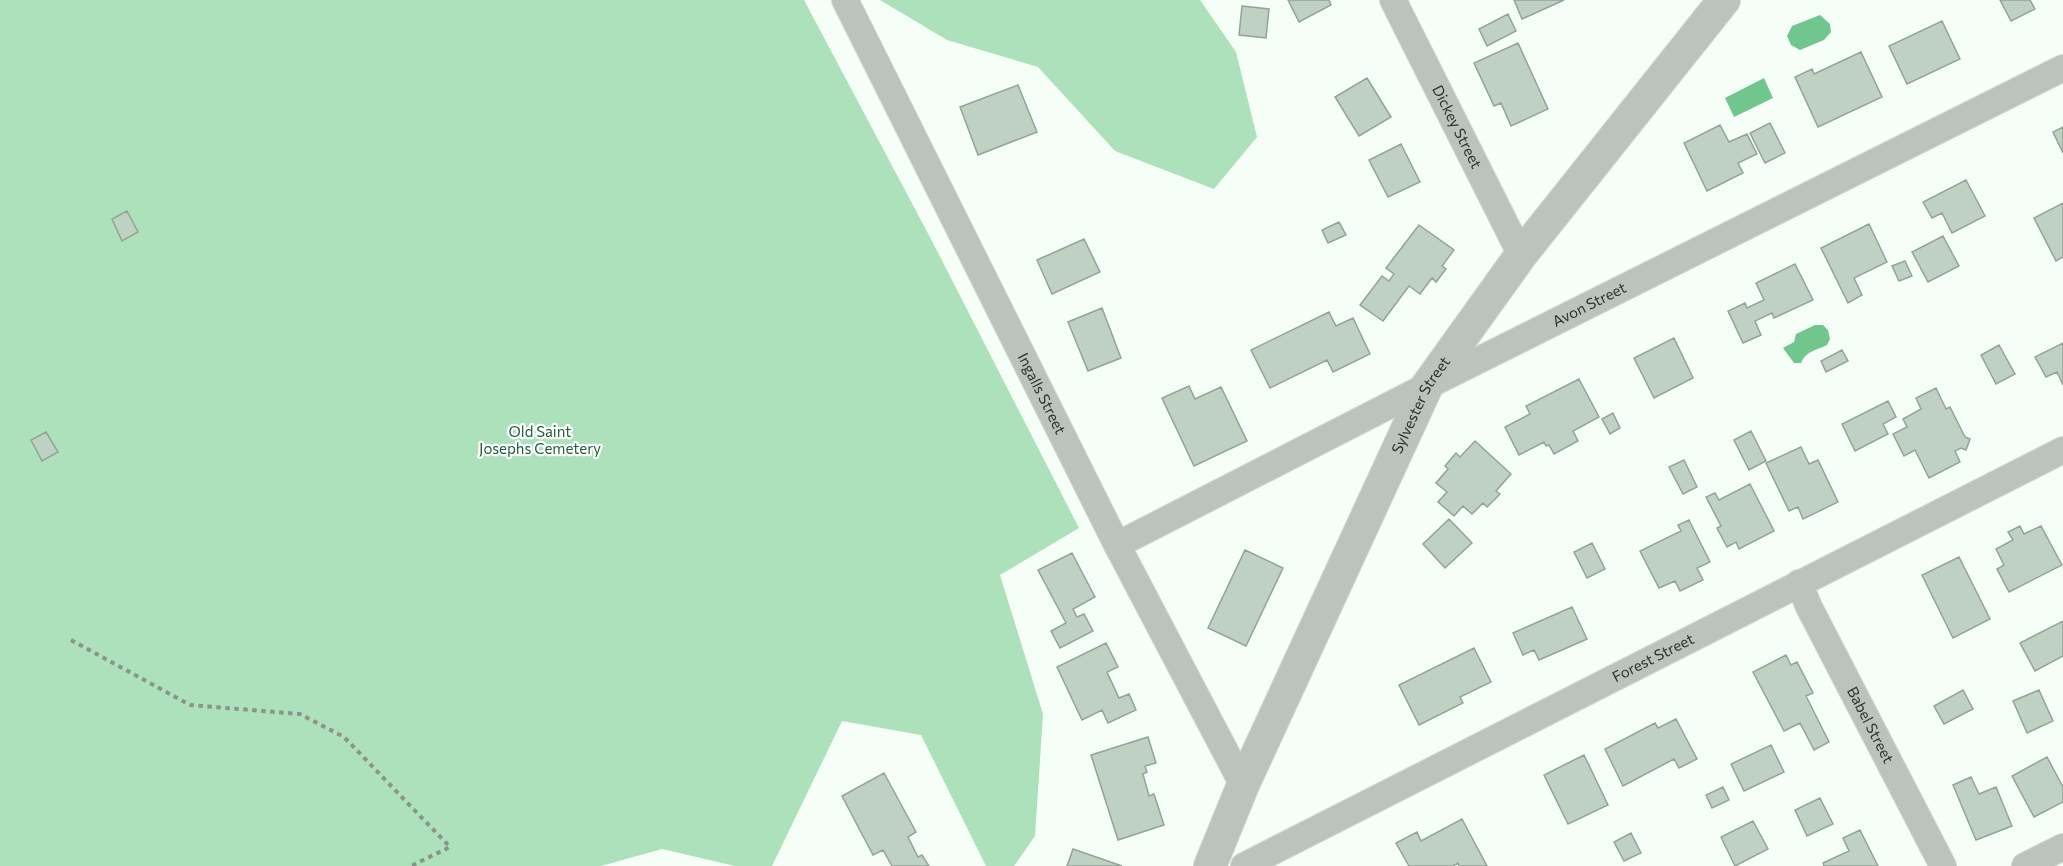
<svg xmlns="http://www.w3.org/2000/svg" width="2063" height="866" viewBox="0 0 2063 866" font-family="Commissioner,sans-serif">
<rect width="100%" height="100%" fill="#f6fef8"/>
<path fill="#ace1bb" d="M0 0H804L932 241 1079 528 1000 575 1043 714 1035 836 1014 866H986L921 735 842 721 772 866H735L662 849 601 866H0Z
M880 0H1200L1236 52 1257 137 1214 189 1115 151 1038 67 947 40Z"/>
<path fill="#70c68d" d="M1820 15 1830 24 1831 32 1824 40 1800 50 1791 45 1787 36 1792 26Z
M1764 78 1773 98 1734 117 1725 98Z
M1815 325H1823L1828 330 1830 339 1827 345C1817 350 1806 351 1801 363H1794L1783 348 1794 342 1796 334Z"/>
<path fill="#bed1c3" stroke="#91a496" stroke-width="1.5" d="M1288 0H1329L1331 5 1299 22Z
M1514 0H1564L1522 19Z
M2000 0H2030L2035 9 2011 21Z
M1242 6 1269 9 1266 38 1239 35Z
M1508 14 1516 31 1487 46 1479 29Z
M1942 21 1960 59 1907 84 1889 46Z
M1518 43 1548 109 1511 126 1501 103 1494 106 1474 63Z
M1861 52 1882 97 1818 127 1795 77 1812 69 1814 74Z
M1367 78 1391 117 1359 136 1335 97Z
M1018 85 1037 132 978 155 960 107Z
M1770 123 1785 153 1765 163 1750 133Z
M1720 125 1729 142 1747 134 1757 154 1738 163 1743 173 1707 191 1684 143Z
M2063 127V153L2053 132Z
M1401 144 1420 182 1388 197 1369 160Z
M1966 180 1985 216 1952 233 1942 213 1932 218 1923 202Z
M2063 203V257L2056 261 2034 218Z
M127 211 138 232 122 241 112 219Z
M1339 222 1346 235 1328 243 1322 230Z
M1869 224 1887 262 1854 278 1862 295 1848 303 1821 248Z
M1419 225 1454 250 1442 266 1446 269 1436 282 1432 278 1420 294 1409 286 1383 321 1360 305 1382 276 1389 281 1394 274 1386 268Z
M1943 236 1959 266 1928 282 1912 252Z
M1084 239 1100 272 1052 294 1037 260Z
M1905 261 1912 276 1899 281 1892 266Z
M1795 264 1813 300 1774 318 1772 313 1755 321 1761 335 1743 343 1728 311 1745 303 1747 308 1764 300 1756 283Z
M1102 308 1121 358 1088 371 1068 322Z
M1329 312 1336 326 1353 318 1370 354 1333 372 1327 360 1270 388 1251 350Z
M1674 338 1693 378 1654 398 1634 358Z
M2063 343V385L2057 372 2046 377 2035 357Z
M1999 345 2015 374 1996 384 1981 355Z
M1842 350 1848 361 1826 372 1821 361Z
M1579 379 1599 417 1573 431 1578 441 1554 454 1549 445 1546 446 1544 442 1519 455 1505 427 1530 414 1526 406Z
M1189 386 1195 399 1221 387 1247 441 1194 466 1162 398Z
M1936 388 1946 409 1950 407 1965 437 1970 439 1966 450 1961 448 1955 451 1960 462 1929 478 1915 450 1904 456 1893 434 1907 427 1903 419 1921 409 1916 398Z
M1888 401 1896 417 1883 424 1888 434 1855 451 1842 424Z
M1613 413 1620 428 1610 434 1602 419Z
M1751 431 1766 461 1749 470 1734 440Z
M46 432 58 452 42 461 31 440Z
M1475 441 1511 474 1496 491 1500 494 1487 507 1483 503 1472 514 1463 506 1454 516 1438 502 1447 492 1436 483 1448 469 1445 466 1456 453 1460 457Z
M1801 447 1809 464 1818 460 1838 502 1803 519 1798 507 1789 511 1766 463Z
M1684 460 1697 487 1683 494 1669 467Z
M1750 484 1774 531 1739 549 1736 542 1727 547 1717 528 1721 526 1706 497 1715 493 1719 500Z
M1449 519 1472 543 1445 568 1423 544Z
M1689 520 1710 562 1697 568 1703 580 1680 591 1675 581 1659 588 1640 551 1681 531 1678 525Z
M2020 526 2024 534 2041 526 2062 565 2009 592 1997 569 2004 565 1996 549 2013 540 2008 532Z
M1592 543 1605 569 1587 578 1574 552Z
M1245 550 1283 568 1246 646 1208 628Z
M1072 553 1095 597 1073 609 1077 617 1084 614 1093 631 1060 648 1051 631 1066 623 1038 570Z
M1959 557 1990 619 1953 638 1922 575Z
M1572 607 1587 639 1539 660 1534 650 1523 655 1513 633Z
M2063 621V656L2035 671 2020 643Z
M1106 643 1118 667 1107 672 1119 698 1129 694 1136 710 1108 723 1102 710 1082 720 1057 667Z
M1474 648 1491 682 1460 697 1463 703 1419 725 1399 685Z
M1786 655 1791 665 1797 662 1813 693 1806 696 1829 742 1814 750 1800 723 1784 731 1753 672Z
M1963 690 1973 709 1944 724 1934 706Z
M2039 690 2053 721 2027 733 2013 701Z
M1676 719 1697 759 1679 768 1674 759 1623 786 1605 749 1655 723 1658 728Z
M1148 737 1156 763 1145 766 1147 772 1143 774 1149 796 1154 794 1164 825 1118 840 1091 755Z
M1771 745 1784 772 1744 791 1731 764Z
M1584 755 1608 805 1568 824 1544 775Z
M2047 757 2063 787V802L2034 817 2012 776Z
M884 773 916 832 908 837 918 857 922 855 929 866H892L883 850 873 855 842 796Z
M1971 777 1979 794 1996 787 2012 826 1976 840 1953 785Z
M1723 787 1729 800 1712 808 1706 795Z
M1820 798 1833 824 1807 836 1795 810Z
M1462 819 1487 866H1459L1458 863 1453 866H1409L1396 843 1417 832 1421 841Z
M1753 821 1768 849 1735 866 1721 837Z
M1860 830 1878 866H1824L1823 863 1849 851 1843 838Z
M1631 833 1641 853 1624 861 1614 842Z
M1073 849 1122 866H1067Z"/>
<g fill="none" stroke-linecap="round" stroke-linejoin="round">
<g stroke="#d2d9d4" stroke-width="28">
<g id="minor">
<path id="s1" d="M845 0 1117 545 1243 785"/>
<path id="s2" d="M1393 0 1521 255"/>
<path id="s3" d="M1117 545 1427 386 2063 68"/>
<path id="s4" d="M1799 583 1809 607 1943 866"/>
<path id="s5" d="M1244 866 2063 450"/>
<path d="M2025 866 2063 847"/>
</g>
</g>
<g stroke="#d2d9d4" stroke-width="34">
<g id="tertiary">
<path id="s6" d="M1210 866 1243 785 1427 386 1521 255 1724 0"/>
</g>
</g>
<path stroke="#8b938d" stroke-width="4" stroke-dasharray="4.5 4.5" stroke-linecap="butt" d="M71 640 190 705 300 714 344 737 450 847 411 866"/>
<use href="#minor" stroke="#bac3bc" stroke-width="26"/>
<use href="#tertiary" stroke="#bac3bc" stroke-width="32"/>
</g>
<g text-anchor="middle" stroke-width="4.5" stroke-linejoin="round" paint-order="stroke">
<g font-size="15" fill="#2c332e" stroke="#fff">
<text dy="5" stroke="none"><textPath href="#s2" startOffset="142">Dickey Street</textPath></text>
<text dy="5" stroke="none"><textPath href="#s3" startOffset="530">Avon Street</textPath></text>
<text dy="5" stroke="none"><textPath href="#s1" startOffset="440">Ingalls Street</textPath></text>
<text dy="5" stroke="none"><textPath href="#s6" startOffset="507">Sylvester Street</textPath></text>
<text dy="5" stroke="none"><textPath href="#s5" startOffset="459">Forest Street</textPath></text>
<text dy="5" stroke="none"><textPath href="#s4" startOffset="159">Babel Street</textPath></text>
</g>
<g font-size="15" fill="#1f5d38" stroke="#fff">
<text x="540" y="437">Old Saint<tspan x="540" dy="17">Josephs Cemetery</tspan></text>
</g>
</g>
</svg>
